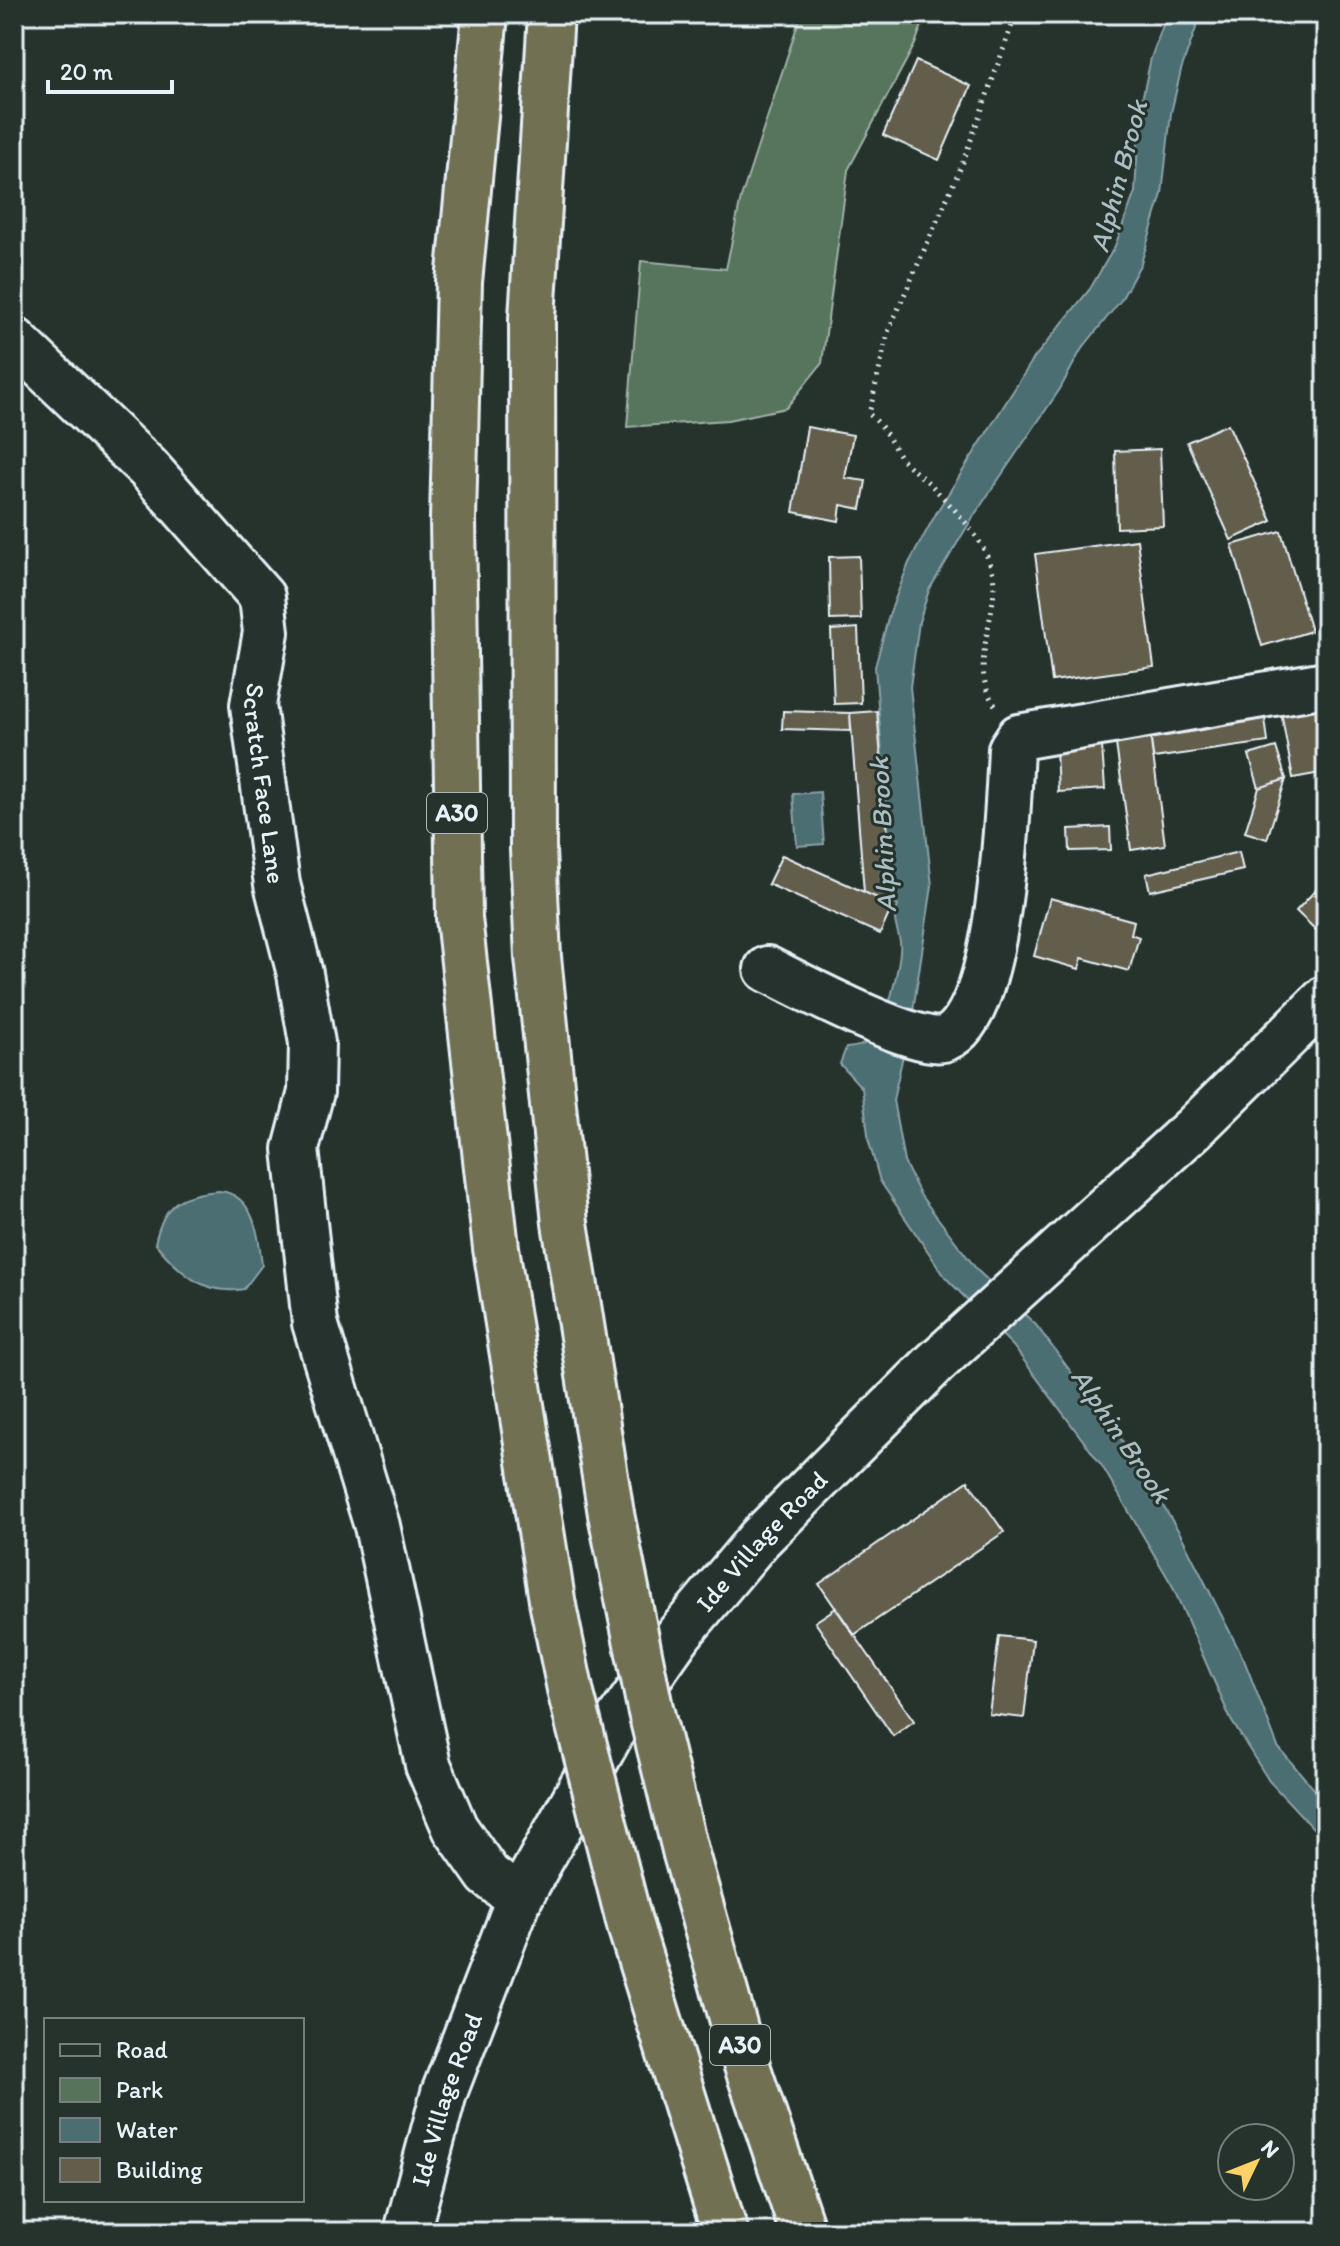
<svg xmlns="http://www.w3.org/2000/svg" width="1340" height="2246" viewBox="0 0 1340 2246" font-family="Itim,sans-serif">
<rect width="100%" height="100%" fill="#26332d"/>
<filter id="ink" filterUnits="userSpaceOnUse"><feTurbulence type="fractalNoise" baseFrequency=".0125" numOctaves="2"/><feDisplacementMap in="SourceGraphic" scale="16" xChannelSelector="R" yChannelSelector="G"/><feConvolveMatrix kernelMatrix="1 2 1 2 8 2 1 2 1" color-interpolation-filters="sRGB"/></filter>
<g filter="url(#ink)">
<path fill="#57745b" stroke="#a0b2aa" stroke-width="2" d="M801 14H926L915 44 848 170 822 363 786 408 728 420 627 427 641 261 726 269 741 198Z"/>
<path fill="#4c6e73" stroke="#8aa2a8" stroke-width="2" d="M1167 14H1201L1181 70 1171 113 1162 194 1141 263 1121 300 1081 350 1060 389 973 517 929 590 919 622 910 687 932 886 913 1011 893 1100 904 1162 921 1196 978 1271 1036 1325 1126 1446 1181 1535 1244 1660 1278 1747 1326 1803V1842L1269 1781 1231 1720 1172 1585 1102 1466 1013 1346 946 1278 880 1181 869 1142 862 1088 840 1064 846 1048C857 1047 866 1045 875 1037 886 1026 902 958 900 942 898 929 891 919 898 906L894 904 875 667 889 615 909 563 938 510 1034 358 1090 289 1115 246 1135 192 1140 109 1151 58Z
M820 792 824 844 797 846 793 794Z
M219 1191C254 1194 259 1235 262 1265L244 1289C204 1296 180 1273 155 1243 164 1203 179 1194 219 1191Z"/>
<path fill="#635d4c" stroke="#e8f1f8" stroke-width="2" d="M916 61 971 86 939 160 883 135Z
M1228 424 1272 521 1231 540 1187 442Z
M807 427 853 435 845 478 866 481 861 509 841 505 839 521 793 512Z
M1160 449 1163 526 1117 528 1115 451Z
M1281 531 1311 631 1262 646 1232 545Z
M1137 540 1154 667 1052 681 1035 554Z
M859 556 861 619 830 620 829 557Z
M858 628 861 703 834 704 831 630Z
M1326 704V772L1293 778 1281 712Z
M1264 710 1268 742 1153 758 1149 725Z
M783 711 850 713 851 731 782 729Z
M877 711 892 886 893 905 864 892 850 713Z
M1149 725 1165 845 1131 850 1114 730Z
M1102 746 1105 789 1058 792 1056 749Z
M1276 747 1286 779 1259 788 1249 755Z
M1286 779 1267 839 1245 832 1259 788Z
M1110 827 1111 850 1070 851 1069 829Z
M1239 852 1243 870 1150 891 1146 874Z
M782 855 893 905 880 934 768 884Z
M1326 879V922L1317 931 1296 911Z
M1050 898 1134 921 1131 934 1139 937 1129 971 1082 958 1079 969 1034 956Z
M968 1481 1004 1532 854 1635 819 1584Z
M836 1608 914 1721 893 1736 815 1622Z
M999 1636 1033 1640 1024 1718 989 1714Z"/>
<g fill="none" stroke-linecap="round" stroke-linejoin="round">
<g stroke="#e8f1f8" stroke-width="50">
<g id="minor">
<path id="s1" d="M14 340 148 468 262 597 266 632 253 705 277 884 300 974 312 1043 311 1092 296 1149 315 1323 377 1526 428 1765 455 1828 488 1875 519 1899"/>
<path d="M767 969C797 984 914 1046 943 1039 1002 1024 1008 802 1011 749L1019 737 1326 684"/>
<path id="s2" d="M407 2232 444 2093 519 1899 618 1721 680 1633 760 1538 935 1363 1194 1128 1326 998"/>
</g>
</g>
<g stroke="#e8f1f8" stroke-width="50">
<path id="highway" d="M485 14 459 282 453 519 459 918 496 1248 553 1606
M551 14 532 318 533 850 538 957 565 1223 611 1514
M686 1854 738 2039 803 2232
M631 1929 725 2232"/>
</g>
<path stroke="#e8f1f8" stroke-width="5" stroke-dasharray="2 6" stroke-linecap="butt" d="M995 705C969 669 994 625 994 585 993 547 958 513 933 487 923 477 910 469 901 458 890 442 885 427 869 414L888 332 963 162 1016 14"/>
<use href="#minor" stroke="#26332d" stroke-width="44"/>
<use href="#highway" stroke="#716f52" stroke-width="44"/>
<g stroke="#e8f1f8" stroke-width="50" stroke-linecap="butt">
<path id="highway-bridge" d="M611 1514 650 1708 686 1854
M553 1606 571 1694 631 1929"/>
</g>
<use href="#highway-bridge" stroke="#716f52" stroke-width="44"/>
</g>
</g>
<g text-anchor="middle" stroke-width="6" stroke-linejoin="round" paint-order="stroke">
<g fill="#26332d" stroke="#aeb8bb" stroke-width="2">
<rect x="427" y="793" width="60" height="40" rx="6"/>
<rect x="710" y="2025" width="60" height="40" rx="6"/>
</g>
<g font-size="24" font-weight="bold" fill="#e8f1f8">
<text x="457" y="821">A30</text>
<text x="740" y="2053">A30</text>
</g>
<g font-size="26" fill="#e8f1f8" stroke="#26332d">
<text dy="9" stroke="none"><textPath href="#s1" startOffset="546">Scratch Face Lane</textPath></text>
<text dy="9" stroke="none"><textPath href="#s2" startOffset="786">Ide Village Road</textPath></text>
<text dy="9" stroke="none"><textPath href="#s2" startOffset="138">Ide Village Road</textPath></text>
</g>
<g font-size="28" font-style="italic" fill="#aabdc3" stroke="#26332d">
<text transform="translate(1118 176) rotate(-75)" y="10">Alphin Brook</text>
<text transform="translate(882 835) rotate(-93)" y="10">Alphin Brook</text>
<text transform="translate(1122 1435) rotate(56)" y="10">Alphin Brook</text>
</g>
</g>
<rect width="1340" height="2246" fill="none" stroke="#26332d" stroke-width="48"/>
<rect x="24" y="24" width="1292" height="2198" fill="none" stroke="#e8f1f8" stroke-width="3" filter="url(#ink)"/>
<rect x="44" y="2018" width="260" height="184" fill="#26332d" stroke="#747f7e" stroke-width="2"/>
<rect x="60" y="2044" width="40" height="12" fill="#26332d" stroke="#747f7e" stroke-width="2"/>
<text x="116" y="2058" font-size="24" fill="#e8f1f8">Road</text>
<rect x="60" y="2078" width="40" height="24" fill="#57745b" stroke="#747f7e" stroke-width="2"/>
<text x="116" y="2098" font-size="24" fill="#e8f1f8">Park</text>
<rect x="60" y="2118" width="40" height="24" fill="#4c6e73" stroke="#747f7e" stroke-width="2"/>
<text x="116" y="2138" font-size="24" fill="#e8f1f8">Water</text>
<rect x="60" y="2158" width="40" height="24" fill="#635d4c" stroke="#747f7e" stroke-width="2"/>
<text x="116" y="2178" font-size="24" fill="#e8f1f8">Building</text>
<g transform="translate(1256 2162) rotate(47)"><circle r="38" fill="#26332d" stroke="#747f7e" stroke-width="2"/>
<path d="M0-6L14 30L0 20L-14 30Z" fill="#ffd166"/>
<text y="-12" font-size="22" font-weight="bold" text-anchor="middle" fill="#e8f1f8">N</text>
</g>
<path d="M48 80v12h124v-12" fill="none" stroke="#e8f1f8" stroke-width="4"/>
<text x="60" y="80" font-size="24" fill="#e8f1f8" stroke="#26332d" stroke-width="6" paint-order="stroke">20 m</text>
</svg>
